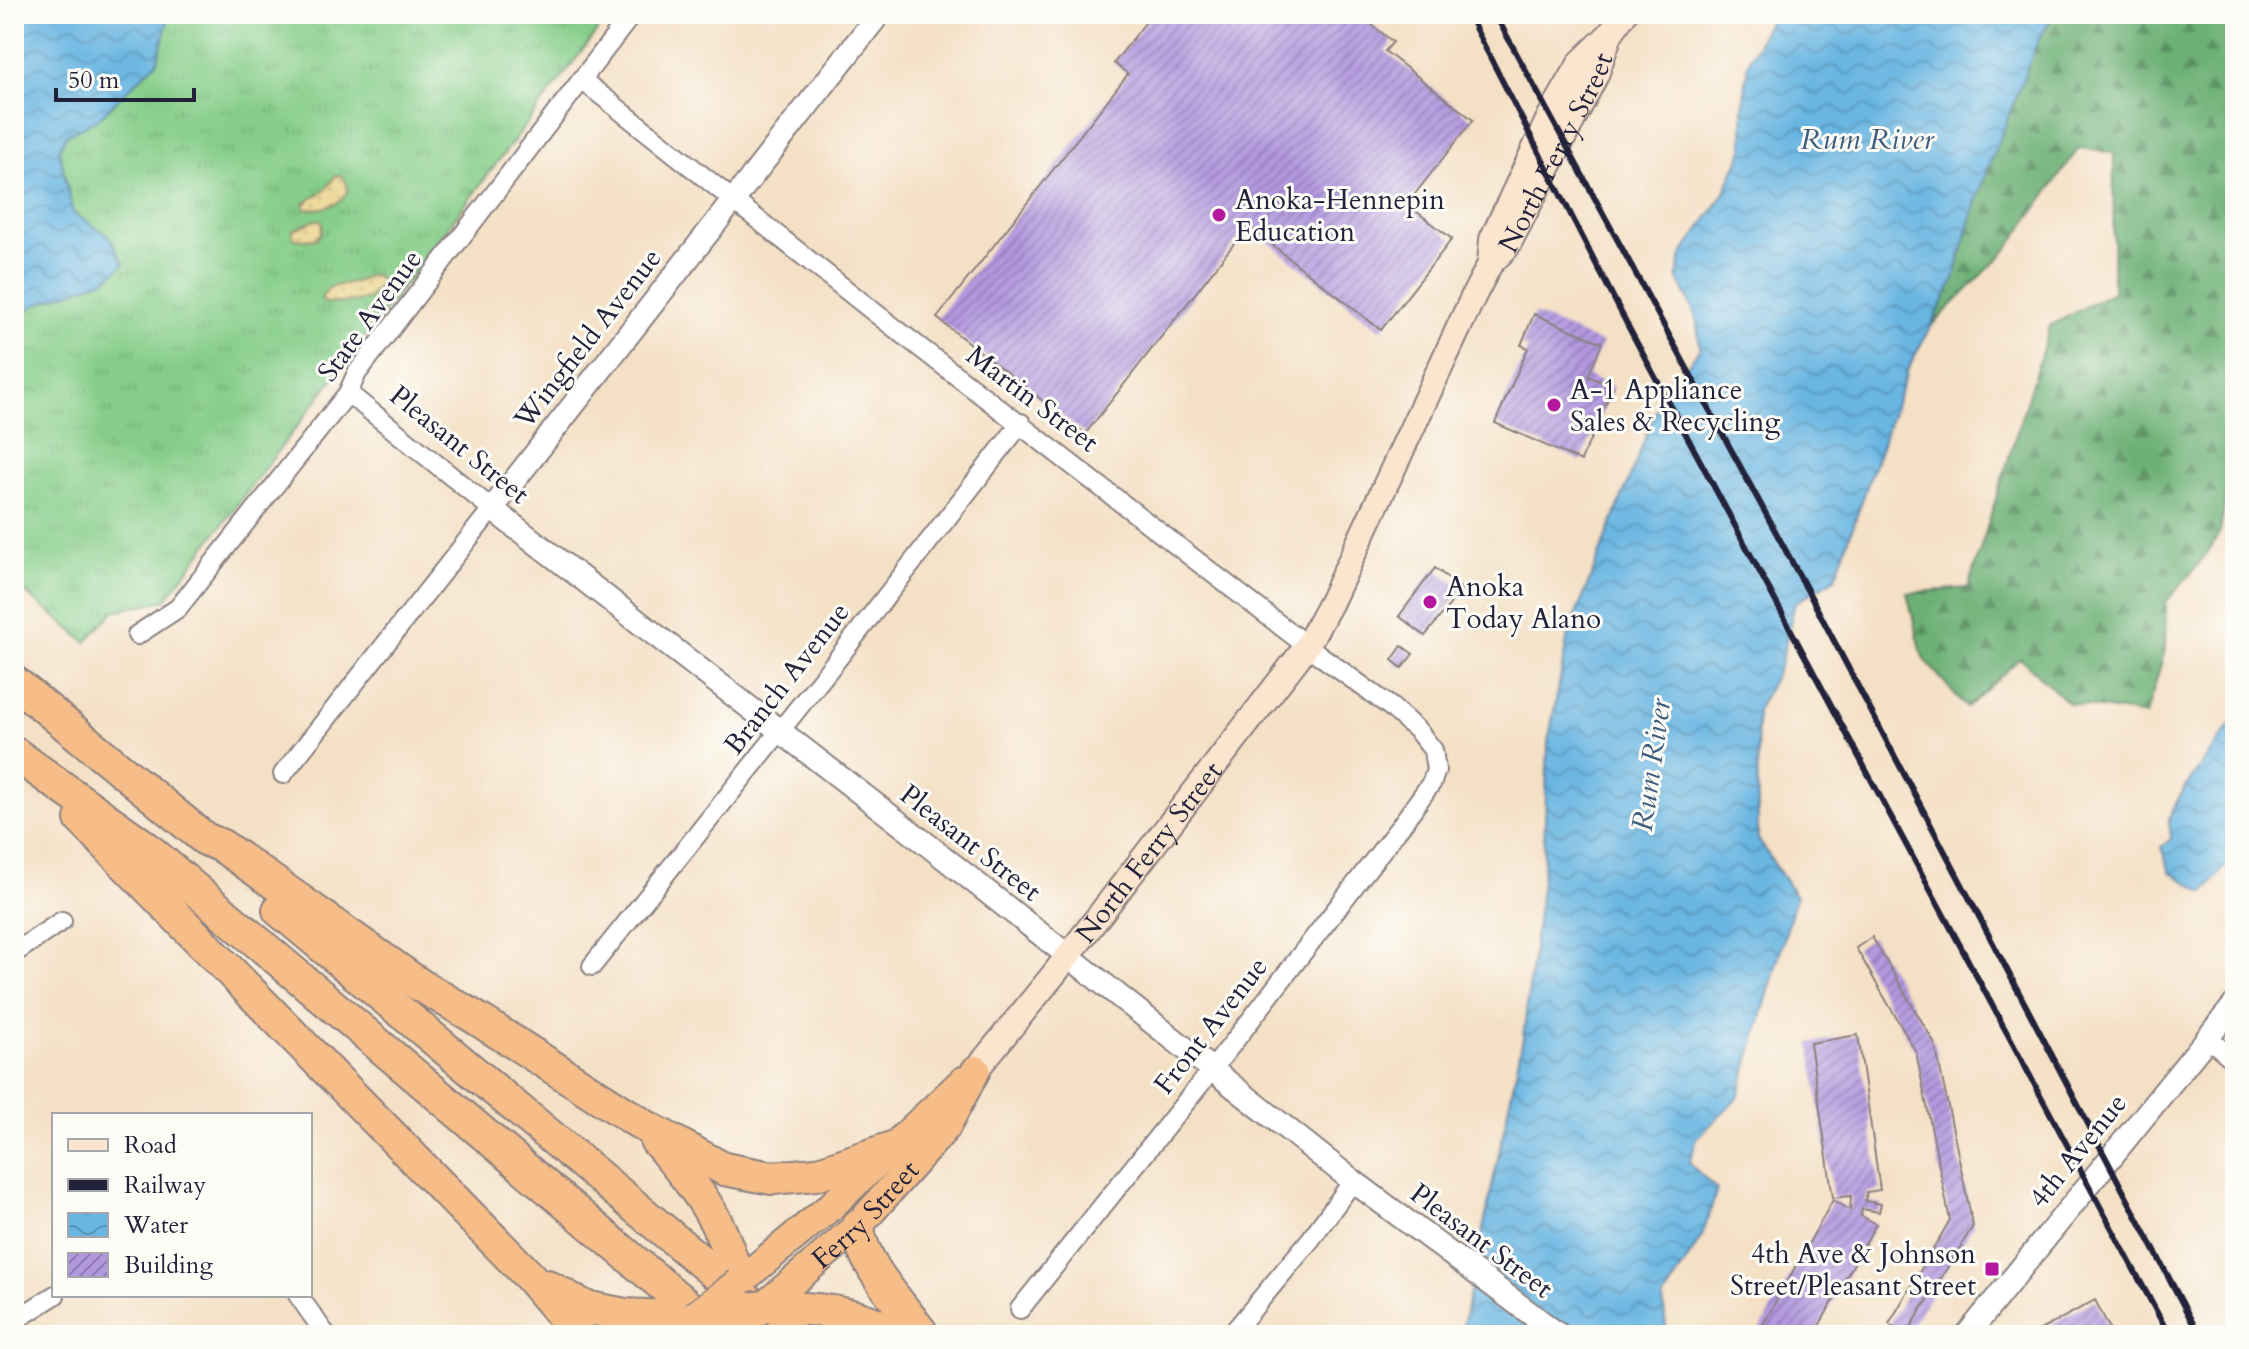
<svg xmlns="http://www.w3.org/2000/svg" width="2249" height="1349" viewBox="0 0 2249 1349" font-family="Cardo,serif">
<defs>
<pattern id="grass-tufts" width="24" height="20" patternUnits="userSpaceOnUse" patternTransform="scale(2)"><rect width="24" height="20" fill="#85cd88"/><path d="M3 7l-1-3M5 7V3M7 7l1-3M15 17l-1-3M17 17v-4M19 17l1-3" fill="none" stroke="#73b076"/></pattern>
<pattern id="forest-firs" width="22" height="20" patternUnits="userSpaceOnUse" patternTransform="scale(2)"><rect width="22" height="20" fill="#6cb074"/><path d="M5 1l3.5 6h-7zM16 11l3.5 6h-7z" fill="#588f60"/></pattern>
<pattern id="sand-dots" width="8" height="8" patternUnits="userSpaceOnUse" patternTransform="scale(2)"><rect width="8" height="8" fill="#eeda9e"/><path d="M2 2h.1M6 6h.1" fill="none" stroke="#ccbb89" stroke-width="1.8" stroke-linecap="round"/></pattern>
<pattern id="water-waves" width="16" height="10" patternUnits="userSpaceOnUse" patternTransform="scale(2)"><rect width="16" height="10" fill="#69b6e2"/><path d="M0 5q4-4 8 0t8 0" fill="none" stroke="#5694b8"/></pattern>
<pattern id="building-hatch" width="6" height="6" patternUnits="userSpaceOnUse" patternTransform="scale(2)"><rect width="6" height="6" fill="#b298df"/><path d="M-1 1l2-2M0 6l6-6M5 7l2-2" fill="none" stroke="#907cb6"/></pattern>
</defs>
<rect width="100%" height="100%" fill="#fdfcf7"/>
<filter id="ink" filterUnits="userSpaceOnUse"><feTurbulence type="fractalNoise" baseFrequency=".0125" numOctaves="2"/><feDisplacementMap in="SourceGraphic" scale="16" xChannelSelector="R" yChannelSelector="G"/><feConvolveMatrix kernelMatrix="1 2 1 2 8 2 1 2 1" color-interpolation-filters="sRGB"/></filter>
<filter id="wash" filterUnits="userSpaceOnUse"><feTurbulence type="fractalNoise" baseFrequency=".006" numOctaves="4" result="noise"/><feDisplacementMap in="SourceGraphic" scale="32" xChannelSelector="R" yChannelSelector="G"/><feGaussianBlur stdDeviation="1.8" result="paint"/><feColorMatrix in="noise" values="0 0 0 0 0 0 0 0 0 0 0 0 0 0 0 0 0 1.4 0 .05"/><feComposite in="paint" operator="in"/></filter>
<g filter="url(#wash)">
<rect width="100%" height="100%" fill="#f4e0c5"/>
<path fill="url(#grass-tufts)" stroke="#547862" stroke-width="2" d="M14 14H610L165 600 114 611 86 642 14 583Z"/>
<path fill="url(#forest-firs)" stroke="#476958" stroke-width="2" d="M2054 14H2235V442L2220 532 2204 558 2166 602 2165 650 2146 715 2068 703 2020 658 1967 708 1923 658 1907 593 1968 588 2050 326 2113 292 2114 153 2079 148 2006 251 1931 326 1953 283 1978 194 2038 41Z"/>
<path fill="url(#sand-dots)" stroke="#887e6c" stroke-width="2" d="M336 175 342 176C361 200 324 211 306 209L304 204 325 190Z
M315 220H320L323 224 321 233 316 239 302 240 293 238V230Z
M371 275 377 276 382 282 368 299C357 301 331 305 323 302L321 298 330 287 358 281Z"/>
<path fill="url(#water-waves)" stroke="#466c8e" stroke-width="2" d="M14 14H166L167 24 157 62 98 119 66 135 59 150 73 213 109 236 124 264 106 279 32 306 20 319 14 336Z
M1772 14H2054L2038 41 1978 194 1953 283 1908 369 1835 578 1795 603 1780 666 1757 711 1758 839 1796 897 1738 1098 1697 1138 1689 1163 1717 1190 1702 1236 1663 1299 1667 1335H1461L1523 1038 1543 871 1548 743 1568 635 1657 408 1700 348 1696 316 1677 277 1682 255 1724 194 1743 150V109L1748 64Z
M2235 719V855L2204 892 2170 872 2161 847 2171 839C2171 833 2169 827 2169 821 2168 806 2223 736 2235 719Z"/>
<g id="blocks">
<path fill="url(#building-hatch)" d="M1152 14H1362L1361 16 1393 42 1385 51 1473 120 1407 204 1452 239 1381 330 1248 226 1085 434 937 318 1128 74 1114 63Z
M1534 314 1602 343 1588 376 1613 387 1581 461 1495 423 1528 348 1521 345Z
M1435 568 1462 589 1425 636 1399 616Z
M1402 646 1413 654 1402 668 1392 660Z
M1872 937 1935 1044 1973 1226 1906 1335 1889 1324 1950 1220 1916 1052 1856 948Z
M1858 1035 1880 1190 1867 1192 1865 1201 1881 1204 1879 1212 1862 1209 1861 1216 1876 1224 1814 1335H1757L1833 1200 1850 1210 1851 1196 1833 1198 1810 1043Z
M2095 1300 2113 1335H2031Z"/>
</g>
</g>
<g filter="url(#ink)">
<use href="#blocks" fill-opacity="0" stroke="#8b8180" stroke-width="2"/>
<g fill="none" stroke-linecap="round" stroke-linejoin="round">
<g stroke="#8b8180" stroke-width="22">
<path id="minor" d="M582 80 874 312 1307 646 1391 707 1418 731 1433 750 1436 770 1432 782 1402 824 1229 1048 1020 1309
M137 635 178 608 348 393 357 373 632 14
M283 774 492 509 348 393
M14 953 62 921
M592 966 835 662 1021 423
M2208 1038 2235 1061
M298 1295 326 1335
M14 1321 55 1295
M1231 1335 1310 1240 1353 1181"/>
</g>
<g stroke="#8b8180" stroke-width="26">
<path id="tertiary" d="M879 14 492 509 924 842 1353 1181 1559 1335
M1967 1335 2235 1004"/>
</g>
<g stroke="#8b8180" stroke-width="28">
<g id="secondary">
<path d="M1490 264 1492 239 1550 116 1581 62 1610 34 1624 14"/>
<path id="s1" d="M976 1070 1054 974 1307 646 1331 602 1474 295 1490 264 1507 247 1596 75 1610 34"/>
</g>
</g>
<g stroke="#8b8180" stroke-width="32">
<g id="trunk">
<path d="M738 1283 830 1207 963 1081"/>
<path id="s2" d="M763 1307 858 1226 946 1127 976 1070"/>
</g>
</g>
<g stroke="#8b8180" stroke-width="36">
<path id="motorway" d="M14 682 205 839 222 846 420 985 476 1018 643 1125 724 1169 772 1178 816 1174 892 1148
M14 753 144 846 719 1333
M81 819 530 1277 579 1335
M279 910 789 1335
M656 1140C697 1188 723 1220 738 1283
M858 1226C860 1263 902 1305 923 1335
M547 1286 585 1307 625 1315 692 1318
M763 1307C814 1309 854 1309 899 1335"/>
</g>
<use href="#minor" stroke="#fff" stroke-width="18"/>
<use href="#tertiary" stroke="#fff" stroke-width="22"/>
<use href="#secondary" stroke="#fce5cf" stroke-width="24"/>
<use href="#trunk" stroke="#f7bd88" stroke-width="28"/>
<use href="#motorway" stroke="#f7bd88" stroke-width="32"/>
<path stroke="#22223b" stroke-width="6" d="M1468 14 1630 330 2169 1335
M1495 14 1812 599 2199 1335"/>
<g stroke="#8b8180" stroke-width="32" stroke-linecap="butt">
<path id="trunk-bridge" d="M692 1318 738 1283
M728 1335 763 1307"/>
</g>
<g stroke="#8b8180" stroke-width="36" stroke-linecap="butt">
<path id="motorway-bridge" d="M692 1318 763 1307"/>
</g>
<use href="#trunk-bridge" stroke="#f7bd88" stroke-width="28"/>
<use href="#motorway-bridge" stroke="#f7bd88" stroke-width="32"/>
</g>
</g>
<g fill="#b5179e" stroke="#fdfcf7" stroke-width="3">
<circle cx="1219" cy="215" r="8"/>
<circle cx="1554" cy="405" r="8"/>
<circle cx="1430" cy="602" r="8"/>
<rect x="1984" y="1261" width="16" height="16" rx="4"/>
</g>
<g text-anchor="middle" stroke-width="6" stroke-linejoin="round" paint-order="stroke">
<g font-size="28" fill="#22223b" stroke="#fdfcf7">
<text dy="10" stroke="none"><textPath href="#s1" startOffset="1092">North Ferry Street</textPath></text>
<text transform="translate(369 315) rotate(-54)" y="10">State Avenue</text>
<text transform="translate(587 338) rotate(-52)" y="10">Wingfield Avenue</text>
<text transform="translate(1033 398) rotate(37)" y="10">Martin Street</text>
<text transform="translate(460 444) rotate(39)" y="10">Pleasant Street</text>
<text transform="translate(786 678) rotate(-52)" y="10">Branch Avenue</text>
<text transform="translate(971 842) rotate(38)" y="10">Pleasant Street</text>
<text dy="10" stroke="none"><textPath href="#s1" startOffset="278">North Ferry Street</textPath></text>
<text transform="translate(1210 1025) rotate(-52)" y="10">Front Avenue</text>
<text transform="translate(2077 1150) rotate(-51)" y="10">4th Avenue</text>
<text dy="10" stroke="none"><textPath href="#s2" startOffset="138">Ferry Street</textPath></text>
<text transform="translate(1482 1240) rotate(37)" y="10">Pleasant Street</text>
</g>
<g font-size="28" fill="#22223b" stroke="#fdfcf7" text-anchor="start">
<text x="1235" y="209">Anoka-Hennepin<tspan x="1235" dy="32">Education</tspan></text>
<text x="1570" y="399">A-1 Appliance<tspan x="1570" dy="32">Sales &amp; Recycling</tspan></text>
<text x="1446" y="596">Anoka<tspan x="1446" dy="32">Today Alano</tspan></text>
<text x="1976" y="1263" text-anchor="end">4th Ave &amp; Johnson<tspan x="1976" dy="32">Street/Pleasant Street</tspan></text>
</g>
<g font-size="30" font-style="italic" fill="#3e5d7e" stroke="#fdfcf7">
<text x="1867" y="149">Rum River</text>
<text transform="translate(1651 765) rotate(-82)" y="10">Rum River</text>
</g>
</g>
<rect width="2249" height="1349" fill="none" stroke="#fdfcf7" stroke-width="48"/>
<rect x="52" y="1113" width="260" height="184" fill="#fdfcf7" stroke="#a5a5ac" stroke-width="2"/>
<rect x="68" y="1139" width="40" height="12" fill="#fce5cf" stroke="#a5a5ac" stroke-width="2"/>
<text x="124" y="1153" font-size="24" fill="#22223b">Road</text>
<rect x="68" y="1179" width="40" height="12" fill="#22223b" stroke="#a5a5ac" stroke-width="2"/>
<text x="124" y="1193" font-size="24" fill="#22223b">Railway</text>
<rect x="68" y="1213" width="40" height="24" fill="url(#water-waves)" stroke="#a5a5ac" stroke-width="2"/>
<text x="124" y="1233" font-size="24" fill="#22223b">Water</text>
<rect x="68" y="1253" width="40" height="24" fill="url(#building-hatch)" stroke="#a5a5ac" stroke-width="2"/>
<text x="124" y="1273" font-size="24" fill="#22223b">Building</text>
<path d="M56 88v12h138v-12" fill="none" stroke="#22223b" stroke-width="4"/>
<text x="68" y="88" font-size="24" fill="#22223b" stroke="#fdfcf7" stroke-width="6" paint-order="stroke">50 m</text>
</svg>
